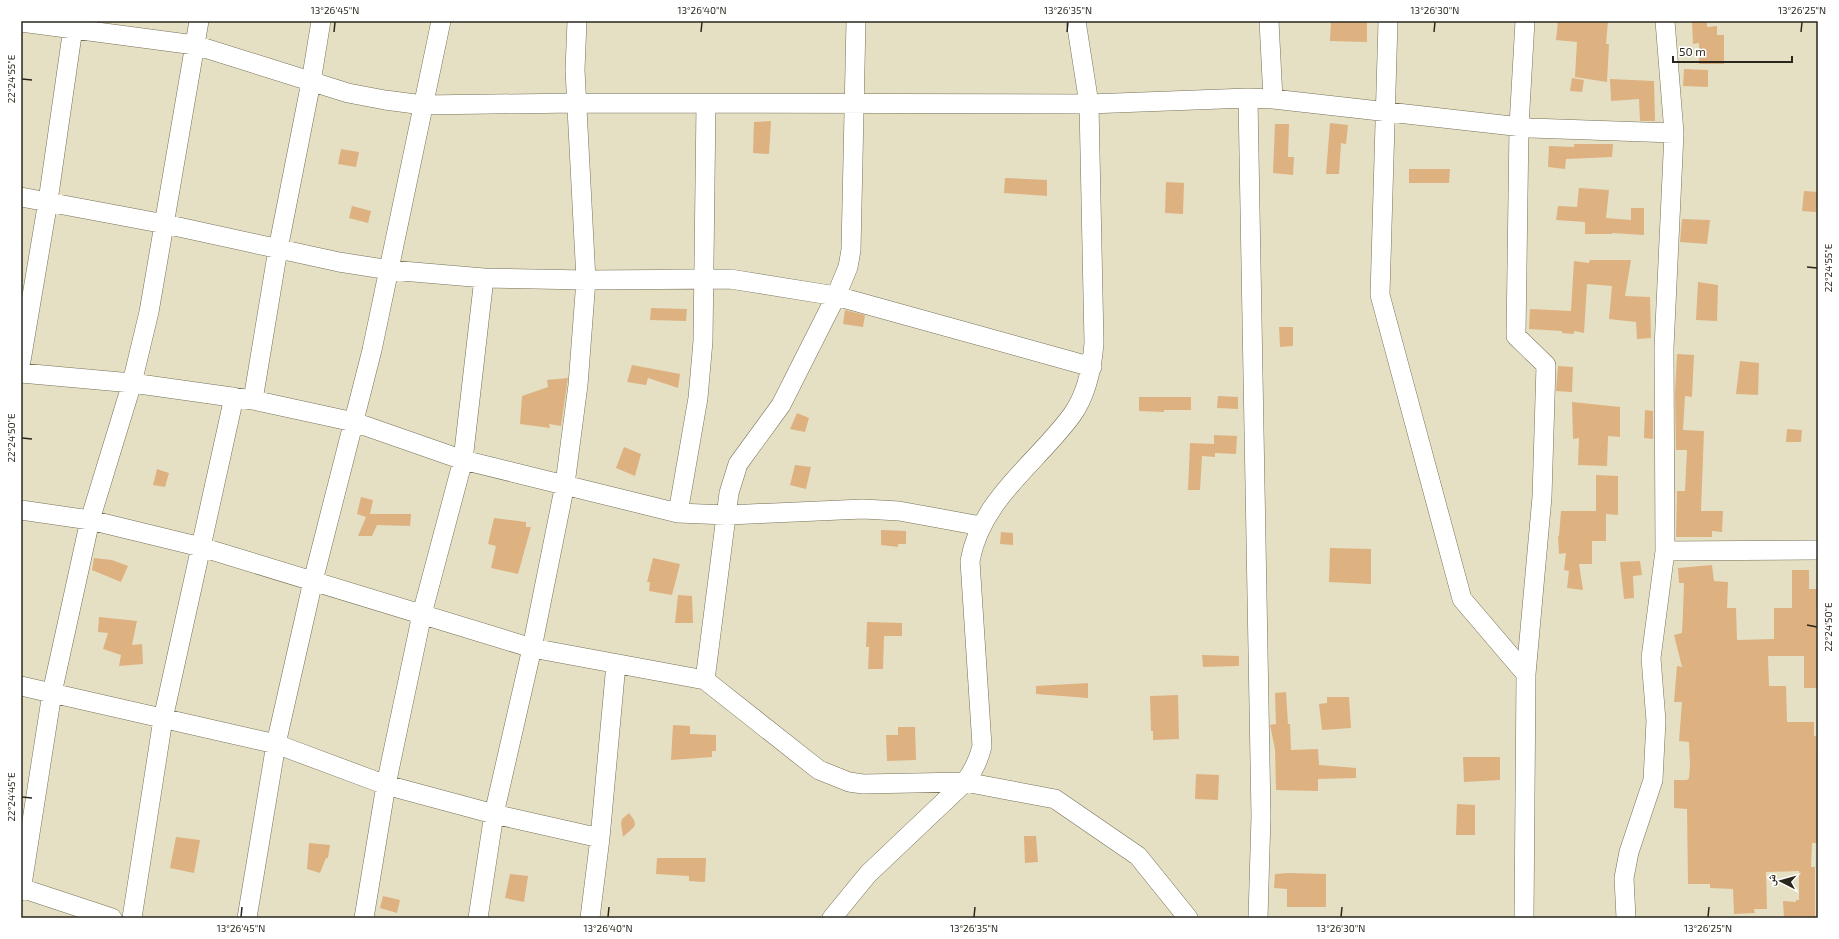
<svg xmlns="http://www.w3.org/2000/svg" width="1839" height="939" viewBox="0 0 1839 939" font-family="'Exo 2','Noto Naskh Arabic',sans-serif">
<rect width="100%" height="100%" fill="#e5e0c4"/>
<path fill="#deb181" d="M1331 21H1367V42L1330 41Z
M1558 21H1608L1606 44H1609L1607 82 1575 77 1577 42 1556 40Z
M1692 21H1707V27L1717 26V35H1724V64H1699V43L1693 44Z
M1684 69 1708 70V87L1683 86Z
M1572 78 1584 80 1582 92 1570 91Z
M1610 79 1654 81 1655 121H1640L1639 99 1611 101Z
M771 121 769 154 753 153 754 122Z
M1330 123 1348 125 1346 144 1341 143 1339 174H1326Z
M1275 124H1289L1288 157H1294L1293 175 1273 173Z
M1574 144H1613L1612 157 1566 159 1565 169 1548 167 1549 146 1574 147Z
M341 149 359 152 356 167 338 164Z
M1409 169H1450L1449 183H1409Z
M1005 178 1047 180V196L1004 193Z
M1166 182 1184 183 1183 214 1165 213Z
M1579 188 1609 190 1606 218 1631 220V208H1644V235L1612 233V234H1585V222L1556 220 1558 206 1577 207Z
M1804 191 1818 192 1816 212 1802 211Z
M352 206 371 211 368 223 349 218Z
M1682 219 1710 220 1707 244 1680 242Z
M1590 260H1631L1625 296 1650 297 1651 338 1637 339 1636 322 1609 319 1612 286 1587 284 1584 333 1574 331V334L1562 333V331L1529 329 1530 309 1571 311 1574 261 1589 263Z
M1698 282 1718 285 1717 321 1696 320Z
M651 308 687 309 686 321 650 320Z
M845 310 865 315 863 327 843 324Z
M1279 327H1293V346L1280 347Z
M1677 354 1694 355 1692 397 1685 396 1683 430 1704 431 1701 511H1723L1722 532 1712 531V537H1676L1677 491H1685L1687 450H1676L1675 394Z
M1740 361 1759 363 1758 395 1736 394Z
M632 365 680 374 678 388 648 378 646 385 627 382Z
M1558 366 1573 367 1572 392 1556 391Z
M568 378 561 426 549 424 550 428 520 424 522 396 548 387 547 380Z
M1218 396 1238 397V409L1217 408Z
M1139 397H1191V410H1164V412L1139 411Z
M1572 402 1620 407V437L1608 436 1607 466 1578 465 1579 438 1573 439Z
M1645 410 1653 411V439L1644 438Z
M797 413 809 418 805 432 790 429Z
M1787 429 1802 430 1801 442H1786Z
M1214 435 1237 436 1236 454 1215 453V457L1202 456 1200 490H1188L1190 443 1214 444Z
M624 447 641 454 635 476 616 468Z
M795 465 811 467 806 489 790 485Z
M157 469 169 473 165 487 153 485Z
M1596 475 1618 476V515L1606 514V541H1592V564H1579L1583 590 1567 588 1569 571 1564 570 1566 553 1559 554 1558 536H1559L1561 511H1596Z
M361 497 373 500 370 514H411L410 526 377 525 372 536H358L366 517 357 514Z
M494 518 526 522V527H531L518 574 491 568 496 546 488 544Z
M881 530 906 531V544H898V547L881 545Z
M1001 532 1013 533V545L1000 544Z
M1330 548 1371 549V584L1329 582Z
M94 558 112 560 128 566 121 582 92 570Z
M653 558 680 564 672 595 649 591 650 582H647Z
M1640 561 1642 575 1633 576 1634 598 1624 599 1620 562Z
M1712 565 1714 581 1728 582 1727 608H1736L1737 640 1774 639V608H1792V570H1809V589H1818L1816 614 1818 688H1804V656H1768L1769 686H1786L1787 722H1814V736H1816L1818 798V843H1812L1811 867H1815V918H1784L1783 901 1796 902V900H1799V871L1766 872 1767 909H1754L1755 913 1734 914 1733 889 1710 888V884H1688L1687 809 1674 808V780H1687L1689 778 1690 765 1689 742 1679 741 1682 702H1674L1677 666 1682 667 1674 635 1682 633 1683 611 1684 583H1679L1678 568Z
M678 595 692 596 693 623H675Z
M99 617 137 621 132 645 142 644 143 664 119 666 121 655 103 649 108 633 98 632Z
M867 622 902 623V636H884L883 669H868L869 647H866Z
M1202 655 1239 656V666L1203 667Z
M1088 683V698L1036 694V686Z
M1286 692 1288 724H1290L1291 750 1318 749 1319 765 1356 768V778L1318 779V791L1276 790 1275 749 1270 725 1276 724 1275 693Z
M1178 695 1179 739 1153 740V731H1151L1150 696Z
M1327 697H1349L1351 728 1322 730 1319 704 1327 703Z
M673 725 690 726V734L716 735V751H712V757L671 760Z
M898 727H915L916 760 887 761 886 735H898Z
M1463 757H1500V780L1464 782Z
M1196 774 1219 775 1218 800 1195 799Z
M1457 804 1475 805V835H1456Z
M629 813 634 820 635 824 634 827 623 837 621 823 622 819Z
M1024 836H1036L1038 862 1025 863Z
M176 837 200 840 194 873 170 868Z
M309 843 330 845 328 858H326L320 873 307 869Z
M657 858H706L705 882 689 881V876L656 874Z
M1288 873 1326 874V907H1287V889L1274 888 1275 874Z
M510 874 528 876 524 902 505 898Z
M383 896 400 900 397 913 380 908Z"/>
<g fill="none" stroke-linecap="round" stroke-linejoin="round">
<g stroke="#767157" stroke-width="20">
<path id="street" d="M1269 21 1273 99
M1388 21 1380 295 1462 599 1526 674
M21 22 195 45 348 93 385 100 423 105 577 103 1089 104 1248 98 1273 99 1530 128 1674 133
M1248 98 1261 816 1258 918
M21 197 165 224 339 262 390 270 484 278 586 280 730 279 836 296 1092 367
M21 361 48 201 74 21
M21 373 132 383 253 400 354 422 463 460 678 513 727 515 863 509 899 511 981 526
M253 400 278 249 311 82 321 21
M21 510 90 520 201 547 532 648 705 680 819 770 849 782 863 784 965 782 1055 799 1138 856 1188 918
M678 513 698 398 703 341 706 104
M1665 551 1818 550
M705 680 729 493 738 464 781 405 836 296 848 267 851 250 856 21
M21 686 276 744 386 785 494 814 600 838
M21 888 112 918
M21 891 52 693 90 520 132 383 149 312 199 21
M132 918 163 719 234 397
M247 918 276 744 313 581 372 350 441 21
M364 918 386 785 422 614 463 460 484 278
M478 918 494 814 532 648 565 484 578 385 586 280 575 70 577 21
M590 918 600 838 616 664
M832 918 868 874 965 782C974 770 979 760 982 746L970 561C981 499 1036 464 1072 415 1087 394 1092 369 1094 343L1089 104 1076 21
M1524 918 1526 674 1542 497 1546 365 1516 336 1519 126 1525 21
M1626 918 1624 878 1629 852 1653 780 1656 721 1651 658 1665 551 1664 348 1674 133 1665 21"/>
</g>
<use href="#street" stroke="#fff" stroke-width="19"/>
</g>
<path fill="none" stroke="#29271c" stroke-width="1.5" d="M334 32 335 22M701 32 702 22M1067 32 1068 22M1434 32 1435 22M1801 32 1802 22M22 79 32 80M1807 267 1817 268M22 438 32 439M1807 625 1817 627M22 797 32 798M241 917 242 907M608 917 609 907M974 917 975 907M1341 917 1342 907M1708 917 1709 907"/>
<rect width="1839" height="939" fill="none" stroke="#ffffff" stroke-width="44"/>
<g transform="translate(1781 881) rotate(276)" stroke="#ffffff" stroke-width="3" paint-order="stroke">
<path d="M0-3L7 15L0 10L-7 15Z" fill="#29271c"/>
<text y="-6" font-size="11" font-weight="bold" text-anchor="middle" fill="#29271c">ش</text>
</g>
<path d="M1673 56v6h119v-6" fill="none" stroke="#29271c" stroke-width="2"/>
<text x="1679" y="56" font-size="12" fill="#29271c" stroke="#ffffff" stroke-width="3" paint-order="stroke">50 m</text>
<rect x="22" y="22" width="1795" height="895" fill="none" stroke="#29271c" stroke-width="1.5"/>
<g font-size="10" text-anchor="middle" fill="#29271c">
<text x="335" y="14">13°26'45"N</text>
<text x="702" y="14">13°26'40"N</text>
<text x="1068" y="14">13°26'35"N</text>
<text x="1435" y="14">13°26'30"N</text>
<text x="1802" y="14">13°26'25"N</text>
<text transform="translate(11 79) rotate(-90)" y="4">22°24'55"E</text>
<text transform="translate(1828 268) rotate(-90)" y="4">22°24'55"E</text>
<text transform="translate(11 438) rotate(-90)" y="4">22°24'50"E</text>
<text transform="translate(1828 627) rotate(-90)" y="4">22°24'50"E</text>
<text transform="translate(11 797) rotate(-90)" y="4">22°24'45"E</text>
<text x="241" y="932">13°26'45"N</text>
<text x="608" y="932">13°26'40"N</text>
<text x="974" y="932">13°26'35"N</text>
<text x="1341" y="932">13°26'30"N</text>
<text x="1708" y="932">13°26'25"N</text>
</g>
</svg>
